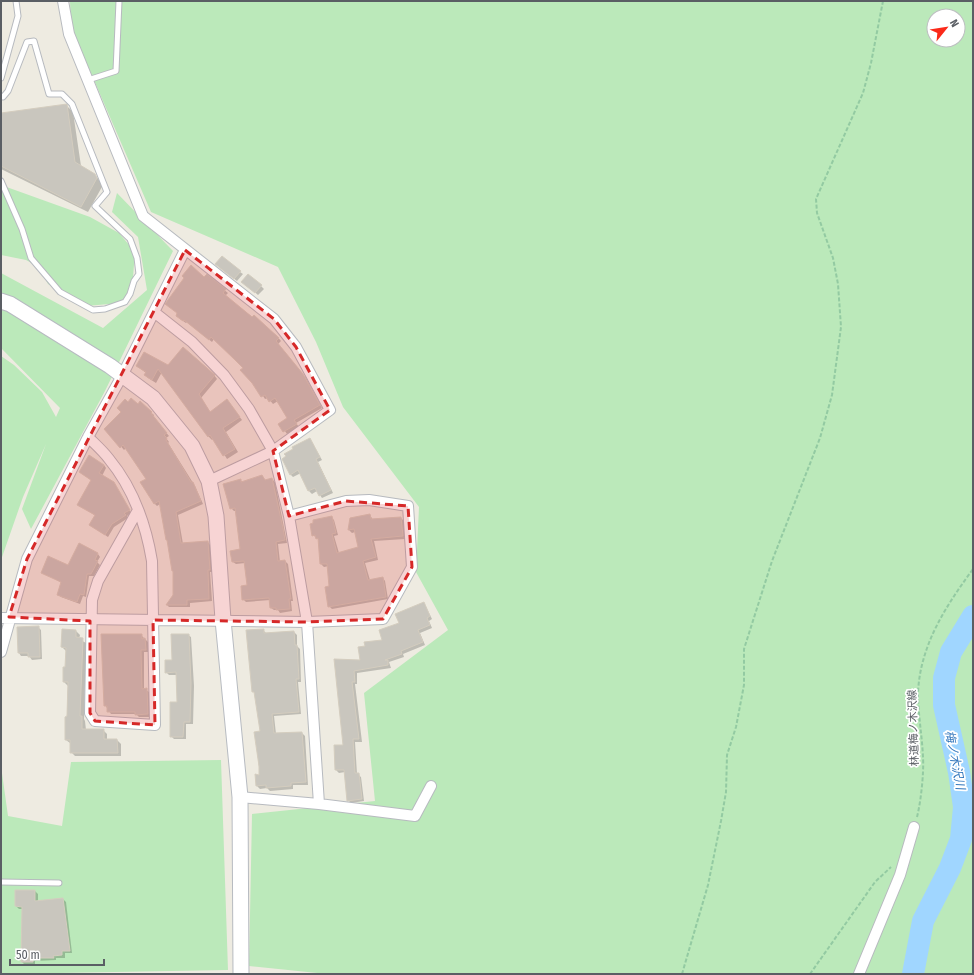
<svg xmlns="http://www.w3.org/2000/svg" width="974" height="975" viewBox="0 0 974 975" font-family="'Fira Sans Condensed','Noto Sans JP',sans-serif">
<rect width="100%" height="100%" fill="#eeebe1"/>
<path fill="#bbe9ba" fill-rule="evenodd" d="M70 1H973V974H327L249 966 252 814 375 801 364 693 448 630 416 572 419 507 343 407 316 342 278 267 151 212 71 27ZM934 16H958V40H934Z
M1 185 90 217 119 233 135 252 132 290 121 303 86 306 48 284 39 267 26 260 1 255Z
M117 193 173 251 105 391 31 529 22 509 46 444 23 497 1 560V356L14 365 42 392 56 417 60 408 1 348V273L103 328 147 290 138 237 112 212Z
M221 760 228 970 1 974V766L8 816 62 826 71 762Z"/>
<path fill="#0003" d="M66 105 73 112 81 166 95 175 103 185 88 212 1 169V114Z
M219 267 240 272 243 274 237 281Z
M207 276 228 293 225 296 276 335 281 341 278 344 306 378 322 408 296 423 299 427 287 434 280 424 289 419 278 401 273 404 268 398 265 399 245 368 214 339 212 342 187 322 186 323 180 319Z
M245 284 261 286 264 289 258 295Z
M137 366 168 367 214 375 217 379 201 398 211 413 230 404 242 420 226 432 238 452 227 459 214 438 212 440 208 436 162 372 156 383 148 378 145 375 146 373Z
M128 403 138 405 140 403 154 415 153 417 169 436 166 438 169 442 168 443 195 486 203 504 178 515 183 544 208 542 210 545 213 572H210L212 601 190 603V607H169L167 605 174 595V572L160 504 157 506 154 503 147 479 126 448 124 450 106 429 123 412Z
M310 439 322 460 318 462 333 493 322 498 317 491 312 494 309 491 301 473 293 477 290 474Z
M104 465 106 468 102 476 113 484 131 513 127 516 128 518 114 527 108 537 90 525 96 516 79 505 92 481 80 472Z
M262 476 266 481 272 479 275 482 287 543 278 544 280 562 285 561 288 564 293 601H291L292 611 280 613 278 610H274L271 608 270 600 246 602 243 599 248 586 245 563 236 564 233 562 242 550 237 511H234L231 508 240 480 243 482Z
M370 515 373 520 401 518 404 521 405 539 374 541 378 560 365 563 370 580 383 578 385 581 388 599 332 609 329 606V566L324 567 321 564 319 540 313 535 331 517 334 520 338 535 334 536 339 553 359 548 355 532 352 533 349 530 351 519Z
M98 554 100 557 97 562 100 565 94 576H89L86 597 83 596 80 604 61 597 58 594 62 583 42 572 69 566Z
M424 603 432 619 429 621 432 628 420 633 425 645 403 654 404 657 389 662 391 668 357 673V684H355L362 742H355L357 774 361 777 364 801 351 803 348 800 345 772 339 773 336 770 344 746 335 660 361 661Z
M38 627 41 630 42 659 32 660 29 656H21L19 653 18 628Z
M263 630 266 633 294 632 297 635V646L300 649 301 682H298L301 714 274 716 276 734 302 733 305 736 308 785H293V789L270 791 267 788 260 789 257 786 260 776 255 732H261L255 693 253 691Z
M76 631 80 635 79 639 86 643 84 719 85 721 86 730H103L107 734V740H117L121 744V756H75L71 752 70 743 66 740 68 686 64 682V668H66V651L62 647Z
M141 635 148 642V652H144V689L149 692 150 717H139L136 714H111L105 705Z
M188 635 191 637 194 686 193 724H186V739H174L171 736 178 703 177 675H169L166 672Z
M35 891 38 894V902L63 899 66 902 72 953H65V958H56V960L35 961V965H25L22 962 23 909H19L16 906Z"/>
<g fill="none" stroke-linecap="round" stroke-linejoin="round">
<path stroke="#a0d6ff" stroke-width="22" d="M913 974 923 921 950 868 961 839 964 807 959 772 944 705V678L951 652 973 616"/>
</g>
<path fill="#c9c6be" stroke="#d4cdbf" d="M67 104 75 162 95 174 97 178 81 207 1 166V113Z
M222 256 241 271 234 279 215 264Z
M191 265 204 277 207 274 226 289 223 293 252 317 254 315 279 338 276 341 303 374 320 405 294 420 297 424 283 432 278 424 287 418 275 398 269 402 265 395 261 397 252 383 240 370 243 368 234 359 211 337 209 340 184 320 183 321 176 316 177 313 165 304 184 278 182 276Z
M248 274 262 285 255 293 241 282Z
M183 347 215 375 199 394 210 412 227 399 240 417 223 428 235 449 223 456 210 435 208 437 158 369 152 380 144 375 146 372 136 366 144 352 168 365Z
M131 398 138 404 140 401 152 412 151 413 167 433 164 435 167 438 166 440 191 482H193L201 501 176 512 181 543 208 541 210 570H208L209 599 187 600V605H166L173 595V571H172L167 540H166L159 501 154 504 140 482 146 479 123 445 120 448 104 429 121 412 117 408 125 399 128 402Z
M310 438 320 457 316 459 331 490 319 496 315 488 308 491 298 470 290 475 282 459 286 456 284 454 293 449 292 447Z
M89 455 104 465 99 473 114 482 130 510 124 513 126 515 112 524 105 535 89 525 95 515 77 505 91 480 79 472Z
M262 475 265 480 272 478 283 528 285 540 276 542 278 561 285 560 291 599H289L290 609 276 610V608H270L269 598 242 600 241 586 247 585 244 561 232 562 230 551 240 549 235 508 230 509 223 484 241 479V482Z
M370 514 371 519 401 517 403 536 371 539 376 557 363 561 368 580 383 577 386 597 328 607 325 587 329 586 327 564H320L318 538 316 539 315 535 312 536 310 524 313 523V520L332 516 336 533 332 534 337 553 358 547 354 529 348 530 350 518Z
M79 543 98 553 95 560 98 561 91 574H87L84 595 80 594 77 602 57 595 61 582 41 573 48 556 68 565Z
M424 602 430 616 427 618 430 625 418 630 423 642 401 651 402 654 385 660H388V665L354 671 355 682H352L359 739H353L355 773H359L362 799 347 801 344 770H335L334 745H343L334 659 360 660 358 647 365 646 364 642 382 640 379 630 399 623 395 614Z
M39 626 40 657H28V653H18L17 627Z
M62 629 76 630V637L83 638 80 716H82V729H104V739H117L118 753H70V740H65V717L67 716 68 682H63V667H65L66 648 61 647Z
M264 629V633L294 631 295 645H297L299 679H296L299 712 272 714 274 733 302 732 306 782 291 783V786L266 788V785L256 786 255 774 259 775V766L254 732 260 731 254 692H252L246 630Z
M101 634H142V639L145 638 146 650H141L142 689 147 688 148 714 135 715V712H107V706H104Z
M171 634H189L191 683 190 722H184L183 737H170V702H177L176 672 165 673V660H172Z
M15 890H35V901L63 898 70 951H62V955L53 956 54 958H33V962H21L22 907 15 906Z"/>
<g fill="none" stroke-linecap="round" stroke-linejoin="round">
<g stroke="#b7babf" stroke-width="7">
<path id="lane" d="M1 78 18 16 16 1
M88 80 116 71 119 1
M1 96 3 97 8 91 27 42 34 41 49 94H62L72 104 107 192 95 206 130 239 137 258 139 274 134 281 130 294 125 302 105 309 93 310 60 292 31 258 22 229 1 181
M1 882 59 883"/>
</g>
<g stroke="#b7babf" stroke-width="12">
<path id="street" d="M63 1 69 34 143 216 274 319 296 347 330 410 273 451 209 481
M154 312 192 342 224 375 249 409 273 451 289 516 307 622 319 804 240 797
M88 437C95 444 103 451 109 459 133 488 146 525 152 561L155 725 95 721 90 713 92 600 98 581 138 510
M1 618 307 622 383 619 412 567 408 506 369 500 346 501 289 516
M1 652 27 559 88 437 122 376 185 250
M319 804 415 816 431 786
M859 974 900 875 914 827"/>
</g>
<g stroke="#b7bbc1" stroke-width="17">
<path id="secondary" d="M1 301 10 304 110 366 153 398 192 446 209 481 216 516 223 620 240 797 241 974"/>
</g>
<path stroke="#93caa2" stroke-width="2" stroke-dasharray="4 2" stroke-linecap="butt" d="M917 817C921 801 924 773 923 757 922 735 918 714 918 693 920 645 946 606 973 569
M682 974 708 885 721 821 726 792 727 755 736 727 744 685V649L772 561 820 438 832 395 841 327 838 284 833 258 817 213 816 199 863 93 871 63 883 1
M810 974 875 882 891 867"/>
<use href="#lane" stroke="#fff" stroke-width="5"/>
<use href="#street" stroke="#fff" stroke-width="10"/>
<use href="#secondary" stroke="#fff" stroke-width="15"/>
</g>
<path fill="#d62828" fill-opacity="0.2" stroke="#d62828" stroke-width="3" stroke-dasharray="8 5" stroke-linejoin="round" d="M185 250 274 319 296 347 330 410 273 451 289 516 346 501 408 506 412 567 383 619 307 622 153 620 155 725 95 721 90 713V621L9 617 27 559Z"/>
<g text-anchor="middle" stroke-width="3.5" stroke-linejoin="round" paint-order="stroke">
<g font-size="11" fill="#5a5e64" stroke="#fff">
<text transform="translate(913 728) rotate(-92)" y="4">林道梅ノ木沢線</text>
</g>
<g font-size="12" font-style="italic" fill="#3377bc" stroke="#fff">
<text transform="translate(955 760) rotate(79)" y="4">梅ノ木沢川</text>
</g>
</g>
<rect width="974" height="975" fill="none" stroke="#5a5e64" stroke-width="4"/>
<g transform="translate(946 28) rotate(60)"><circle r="19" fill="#ffffff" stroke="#bdbfc1"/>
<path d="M0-3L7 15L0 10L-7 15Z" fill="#fb2a1a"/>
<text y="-6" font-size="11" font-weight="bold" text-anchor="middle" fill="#5a5e64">N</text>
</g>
<path d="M10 959v6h94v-6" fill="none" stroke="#5a5e64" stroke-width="2"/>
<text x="16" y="959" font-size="12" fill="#5a5e64" stroke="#ffffff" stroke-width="3" paint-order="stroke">50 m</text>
</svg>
